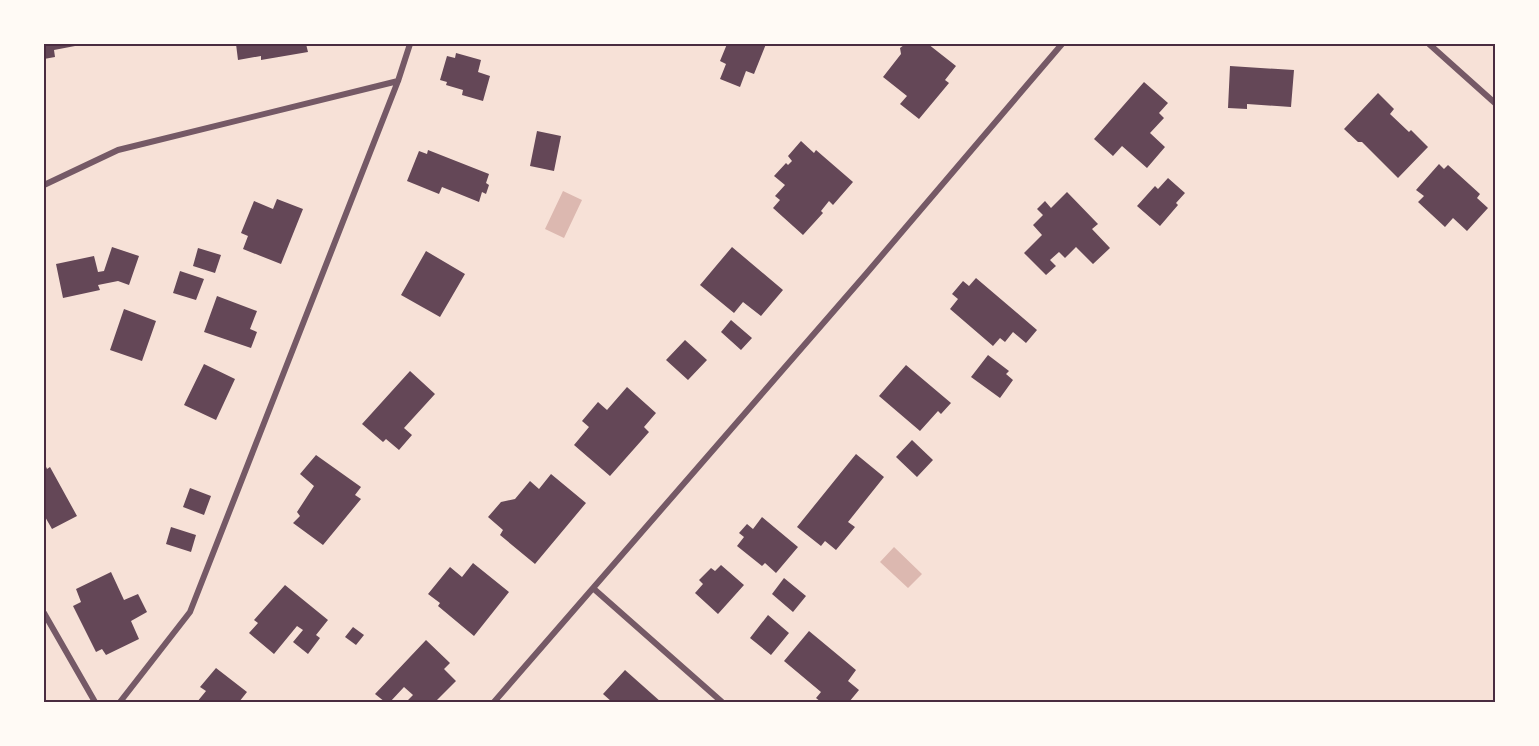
<svg xmlns="http://www.w3.org/2000/svg" width="1539" height="746" viewBox="0 0 1539 746" font-family="Figtree,sans-serif">
<rect width="100%" height="100%" fill="#f7e1d7"/>
<path fill="#dcb8b0" d="M563 191 582 200 564 238 545 229Z
M894 547 922 574 908 588 880 562Z"/>
<path fill="#644757" d="M44 44H75V46L54 50 55 57 44 59Z
M236 44H306L308 52 261 60V56L238 60Z
M727 44H766L754 74 746 71 740 87 720 79 726 64 720 61Z
M919 44H928L956 66 945 80 949 83 919 119 900 104 907 96 883 77 901 54 900 48 904 45Z
M456 53 481 60 478 72 490 76 483 101 462 95 463 90 446 85 447 82 440 80 447 56 455 58Z
M1230 66 1294 70 1291 107 1247 104V109L1228 108Z
M1144 82 1168 103 1159 113 1164 118 1150 133 1165 147 1147 168 1122 146 1113 156 1094 139Z
M1378 93 1394 109 1390 114 1409 132 1411 130 1428 147 1398 178 1362 142H1358L1344 129Z
M537 131 561 136 554 171 530 166Z
M801 141 814 153 816 150 853 182 833 205 829 201 821 211 823 213 803 235 773 208 780 200 775 196 785 185 774 176 786 163 788 165 792 161 788 156Z
M428 150 489 174 486 183 489 185 486 194 482 192 479 202 442 187 439 194 407 181 419 151 427 154Z
M1439 164 1444 169 1448 165 1480 194 1477 198 1488 208 1467 231 1453 218 1445 227 1418 202 1424 196 1416 190Z
M1168 178 1185 193 1176 203 1178 205 1160 226 1137 206 1155 186 1158 189Z
M1067 192 1098 224 1092 229 1110 248 1093 264 1076 247 1065 258 1059 252 1050 260 1056 266 1046 275 1024 253 1042 235 1033 225 1043 215 1037 209 1045 201 1051 208Z
M277 199 303 209 281 264 243 249 248 236 241 233 254 201 273 209Z
M112 247 139 256 129 285 118 281 98 285 100 290 63 298 56 264 94 256 98 272 104 271Z
M732 247 783 290 761 316 743 302 734 313 700 285Z
M198 248 221 255 215 273 193 266Z
M426 251 465 274 440 317 401 295Z
M180 271 204 279 196 300 173 293Z
M976 278 1037 330 1026 343 1013 332 1005 342 1000 338 993 346 950 309 958 299 952 294 963 281 969 286Z
M217 296 257 311 250 329 257 332 251 348 204 332Z
M124 309 156 321 142 361 110 350Z
M731 320 752 338 741 350 721 332Z
M685 340 707 360 688 380 666 360Z
M988 355 1009 371 1006 374 1013 380 1000 398 971 377Z
M204 364 235 379 216 420 184 405Z
M906 365 951 403 941 414 938 411 920 431 879 396Z
M410 371 435 394 404 428 412 435 399 450 386 439 383 442 362 424Z
M627 387 656 413 644 427 649 432 610 476 574 445 589 427 582 421 598 402 607 410Z
M912 440 933 460 917 477 896 457Z
M856 454 884 477 848 522 855 527 836 550 825 541 821 546 797 527Z
M316 455 361 487 355 495 361 499 323 545 293 523 300 516 297 512 314 486 300 474Z
M44 462 47 469 50 467 77 516 52 529 44 515Z
M551 474 586 503 535 564 500 535 503 530 488 517 501 502 515 499 530 481 539 489Z
M190 488 211 496 204 515 183 507Z
M762 517 798 547 776 573 765 563 762 566 737 546 744 537 739 533 747 524 753 529Z
M171 527 196 535 191 552 166 544Z
M473 563 509 592 474 636 438 606 440 603 428 594 450 567 462 577Z
M721 565 744 585 718 614 695 593 703 584 699 580 711 568 715 571Z
M111 572 124 600 138 594 147 612 131 621 139 639 106 655 102 649 96 652 73 606 81 602 76 589Z
M784 578 806 596 793 612 772 594Z
M285 585 328 620 316 635 320 638 308 654 293 642 303 630 297 626 274 654 249 633 258 623 254 620Z
M768 615 789 633 771 655 750 638Z
M353 627 364 635 356 645 345 637Z
M809 631 856 670 848 681 859 690 849 702H821L816 698 821 692 784 661Z
M426 640 450 663 444 669 456 681 435 702H410L408 700 413 695 404 687 390 702H385L375 694Z
M216 668 247 692 239 702H197L206 691 200 687Z
M625 670 661 702H612L603 694Z"/>
<g fill="none" stroke-linecap="round" stroke-linejoin="round">
<path stroke="#755966" stroke-width="6" d="M1429 44 1496 104
M44 185 118 150 398 81
M594 589 722 702
M44 613 95 702
M120 702 190 612 398 81 410 44
M494 702 866 274 1062 44"/>
</g>
<rect width="1539" height="746" fill="none" stroke="#fffaf5" stroke-width="90"/>
<rect x="45" y="45" width="1449" height="656" fill="none" stroke="#4a2c40" stroke-width="2"/>
</svg>
